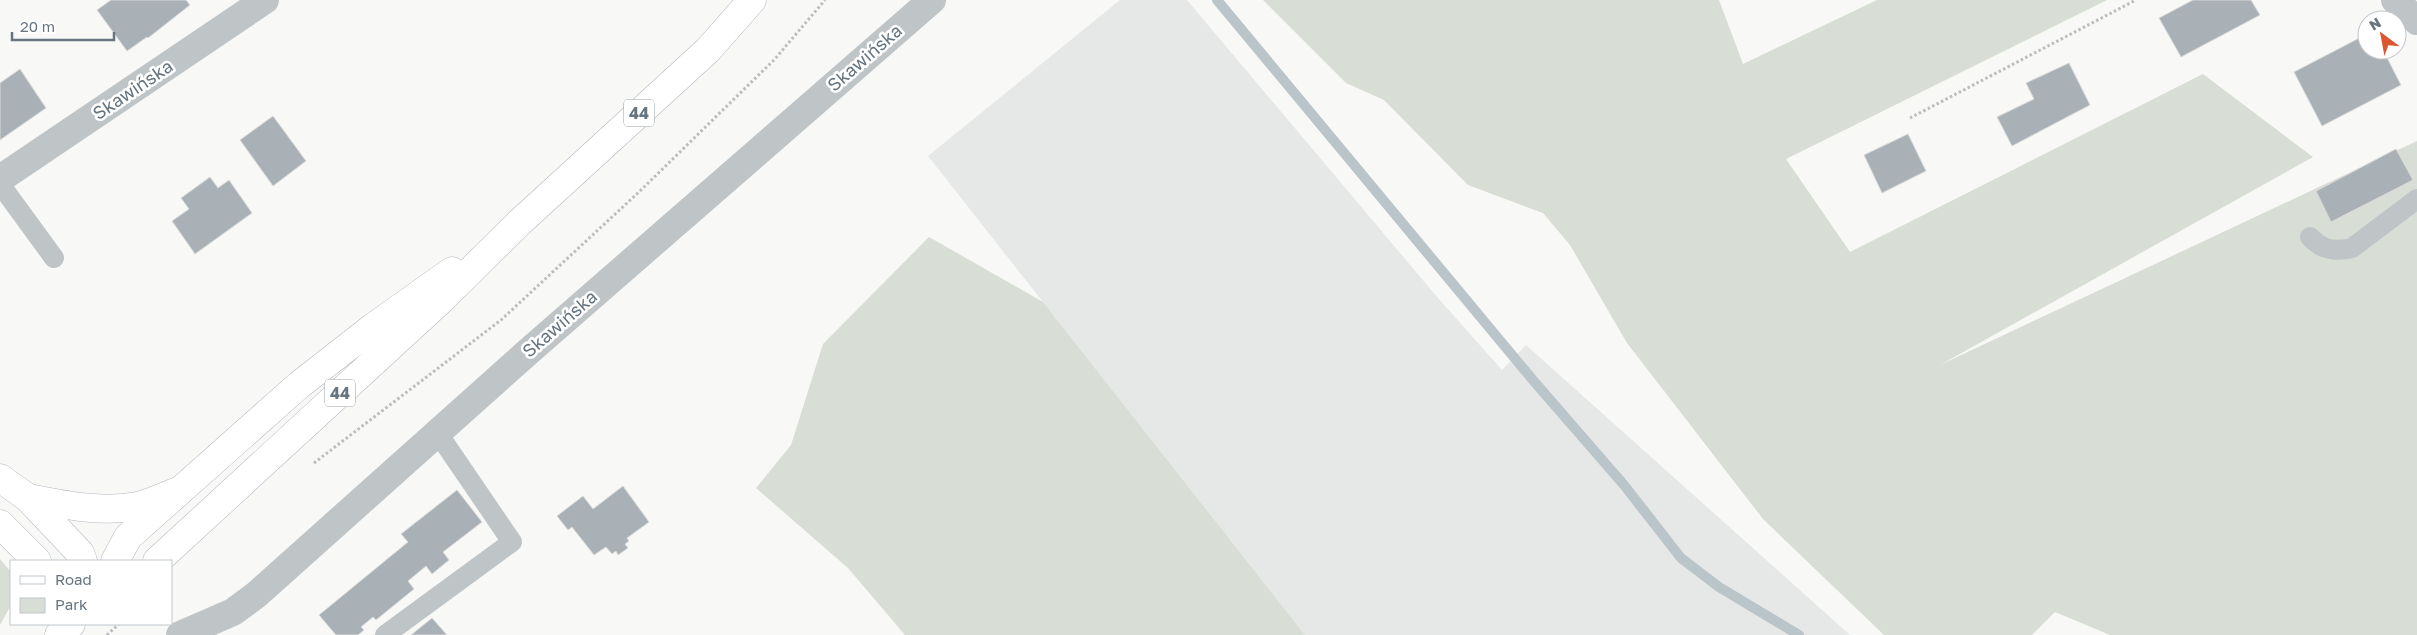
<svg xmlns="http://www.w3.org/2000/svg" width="2417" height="635" viewBox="0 0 2417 635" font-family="'Golos Text',sans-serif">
<rect width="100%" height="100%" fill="#f8f8f6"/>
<path fill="#e6e7e7" d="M1120 0H1187L1438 298 1502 370 1526 345 1850 635H1305L928 156Z"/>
<path fill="#d8ddd5" d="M1263 0H1719L1743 64 1877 0H2107L1786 159 1850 252 2203 74 2313 157 1940 365 2417 141V635H2110L2055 612 2032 635H1884L1763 519 1627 343 1570 245 1543 213 1468 185 1384 100 1346 83Z
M929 237 1043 302 1305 635H905L848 568 756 488 791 445 823 344Z
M0 559 11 572V605L0 625Z"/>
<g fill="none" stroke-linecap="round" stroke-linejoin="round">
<path stroke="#b9c5c9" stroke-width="10" d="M1217 0 1532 379 1624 485 1681 558 1719 587 1799 635"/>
</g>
<path fill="#a9b1b6" stroke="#dadad8" d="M111 0H186L190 5 148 38 147 37 127 51 97 10Z
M2193 0H2251L2260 15 2181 57 2159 18Z
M2367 34V50H2383L2401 85 2322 126 2294 72Z
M2069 63 2090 105 2012 146 1997 117 2034 99 2026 83Z
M20 69 46 108 0 140V83Z
M273 116 306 161 273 186 240 140Z
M1908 134 1926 171 1882 193 1864 155Z
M2396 149 2413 180 2331 222 2316 191Z
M210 177 218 188 229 180 252 213 195 254 172 221 189 209 181 198Z
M623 486 649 522 627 538 629 541 625 544 628 548 618 555 616 551 612 554 606 547 594 555 572 527 568 530 557 516 583 496 593 509Z
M457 490 482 522 443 552 449 560 432 574 426 566 408 581 414 589 376 620 373 617 361 627 364 630 358 635H336L319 615 408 542 401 534Z
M432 618 447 635H411Z"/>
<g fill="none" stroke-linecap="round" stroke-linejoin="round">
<g stroke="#b2b8bc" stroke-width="29">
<path id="secondary" d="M0 478 28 498 80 553 83 561
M28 498C64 505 101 513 138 506 151 503 165 496 178 491
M0 524 37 561"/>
</g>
<g stroke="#b3b8bc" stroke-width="29">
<path id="primary" d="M115 561 128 537 299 385 372 328 452 271
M157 561 441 300 520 222 708 50 752 0
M59 635 71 624"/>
</g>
<path stroke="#babdbf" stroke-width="3" stroke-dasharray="2.5 2.5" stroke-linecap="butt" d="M1910 118 2136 0
M314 463 501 320 640 191 774 60 825 0
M107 635 119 624"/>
<path stroke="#bfc4c7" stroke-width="20" d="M0 184 54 258
M2310 237C2322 250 2335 252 2352 248L2417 199
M385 635 512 542 437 432"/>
<path stroke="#bfc4c7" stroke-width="28" d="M2395 0 2417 21
M0 179 265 0
M180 635 233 612 256 595 529 351 932 0"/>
<use href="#secondary" stroke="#fff" stroke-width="28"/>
<use href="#primary" stroke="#fff" stroke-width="28"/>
</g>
<g text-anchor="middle" stroke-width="5" stroke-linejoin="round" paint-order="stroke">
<g fill="#fff" stroke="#939ea5" stroke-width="1">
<rect x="624" y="99.5" width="30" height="27" rx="4"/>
<rect x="325" y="379.5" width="30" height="27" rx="4"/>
</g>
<g font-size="16" font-weight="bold" fill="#65747f">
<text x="639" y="119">44</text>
<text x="340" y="399">44</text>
</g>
<g font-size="18" fill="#65747f" stroke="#fff">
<text transform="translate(865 58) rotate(-41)" y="6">Skawińska</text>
<text transform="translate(133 90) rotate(-34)" y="6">Skawińska</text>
<text transform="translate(560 324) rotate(-41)" y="6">Skawińska</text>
</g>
</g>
<rect x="10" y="560" width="162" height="65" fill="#ffffff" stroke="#c1c7cc"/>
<rect x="20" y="576" width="25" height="8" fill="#ffffff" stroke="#c1c7cc"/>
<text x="55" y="585" font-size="15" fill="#65747f">Road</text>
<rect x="20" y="598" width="25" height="15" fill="#d8ddd5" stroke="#c1c7cc"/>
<text x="55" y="610" font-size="15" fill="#65747f">Park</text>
<g transform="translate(2382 35) rotate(328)"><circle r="24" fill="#ffffff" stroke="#c1c7cc"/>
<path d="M0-4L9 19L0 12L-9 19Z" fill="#dc5632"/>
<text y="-8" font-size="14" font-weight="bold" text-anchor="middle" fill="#65747f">N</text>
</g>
<path d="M12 32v8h102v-8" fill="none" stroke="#65747f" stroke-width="2.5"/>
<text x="20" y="32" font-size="15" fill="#65747f" stroke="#ffffff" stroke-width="4" paint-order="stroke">20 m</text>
</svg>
